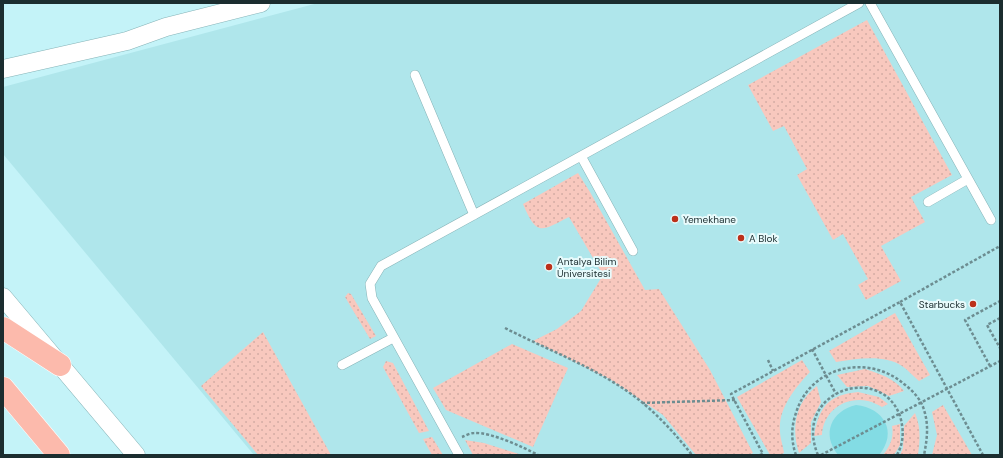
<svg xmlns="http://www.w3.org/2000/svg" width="1003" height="458" viewBox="0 0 1003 458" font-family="'DM Sans',sans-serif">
<defs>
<pattern id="grass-dots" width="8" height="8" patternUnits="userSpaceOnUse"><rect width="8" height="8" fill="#f8c8be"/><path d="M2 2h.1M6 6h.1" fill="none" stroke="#d4aca4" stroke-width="1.8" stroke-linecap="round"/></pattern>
</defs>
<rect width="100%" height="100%" fill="#c4f3f8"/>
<path fill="#afe6eb" d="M318 3H1000V455H254L3 154V87Z"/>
<path fill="url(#grass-dots)" d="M867 20 952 175 911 197 925 222 881 246 901 281 866 300 858 285 868 279 843 234 833 240 797 175 807 169 784 126 773 131 748 85Z
M578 173 590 192 645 290 659 289 710 370 753 453 749 455H696L663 415 611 380 533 341 557 329 581 311 603 275 569 217C541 231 537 237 523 204Z
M348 293 351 294 376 336 370 339 345 297Z
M895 313 930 375 919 381C913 376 908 370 902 366 884 354 856 359 836 362L829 351Z
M263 332 331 455H258L201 386Z
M512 344 568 368 533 447 446 410 433 388Z
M802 360 810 372C796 387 778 408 780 431 780 438 783 445 784 453L780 455H770L737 397Z
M386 361 393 363 429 431 419 433 383 367Z
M865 369C880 374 894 378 904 391L889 396 868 386 847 387 837 375Z
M817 386 821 402 811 422V443L799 453C791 429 795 402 817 386Z
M858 392 879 397 888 404 882 407C878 405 873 402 868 401 844 396 823 412 822 435L814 436C819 407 828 395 858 392Z
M943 405 972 455H932L937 435 932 412Z
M915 413C921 427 920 440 918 455H900L903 448 904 426Z
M900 424V445L894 455H883C890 446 894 438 892 426Z
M432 437 443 455H432L423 439Z
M465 440 484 443 522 455H473Z"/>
<path fill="#83dce4" d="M856 405C884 408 898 432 879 455H838C821 434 831 411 856 405Z"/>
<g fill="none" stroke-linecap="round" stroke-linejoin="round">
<g stroke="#86b3b7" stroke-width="10">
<path id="lane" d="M870 3 991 220
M415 75 474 215
M581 156 633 251
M928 202 968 179
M342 365 393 338
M459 455 372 298 370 284 381 266 859 3"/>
</g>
<g stroke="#86b3b7" stroke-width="19">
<path id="street" d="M3 69 127 41 166 27 261 3
M3 297 136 455"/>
</g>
<g stroke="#fff" stroke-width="23">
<path id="highway" d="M3 328 60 365
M3 388 59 455"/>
</g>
<path stroke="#6d8d91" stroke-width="2.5" stroke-dasharray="3 2" stroke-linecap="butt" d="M900 302 1000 246
M1000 318 987 325 1000 348
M505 328C546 349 589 365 627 391 653 409 673 431 692 455
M812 349 836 394
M768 360 773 371
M990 366 965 320 1000 301
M642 403 735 400
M462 437C465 436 470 433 474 433 491 432 523 447 538 455
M760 455 763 454 731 394 900 302 983 455
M796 455C791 441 791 427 796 413 810 366 868 353 904 384 912 390 921 399 924 410 929 425 927 440 924 455
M818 455C791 391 881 362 900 416 904 430 904 442 897 455
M821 455 1000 361"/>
<use href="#lane" stroke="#fff" stroke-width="9"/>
<use href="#street" stroke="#fff" stroke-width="18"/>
<use href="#highway" stroke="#fcbaac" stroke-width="22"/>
</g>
<g fill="#bc301a" stroke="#e8fbfc" stroke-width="1.5">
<circle cx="675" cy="219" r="4"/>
<circle cx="741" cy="238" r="4"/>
<circle cx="549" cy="267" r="4"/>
<circle cx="973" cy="304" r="4"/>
</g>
<g text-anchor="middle" stroke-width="4" stroke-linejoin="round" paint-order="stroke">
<g font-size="10" fill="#1b2d2f" stroke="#e8fbfc" text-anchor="start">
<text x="683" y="223">Yemekhane</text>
<text x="749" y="242">A Blok</text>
<text x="557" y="265">Antalya Bilim<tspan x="557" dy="12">Üniversitesi</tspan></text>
<text x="965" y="308" text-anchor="end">Starbucks</text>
</g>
</g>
<rect width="1003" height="458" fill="none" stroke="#1b2d2f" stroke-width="8"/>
</svg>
